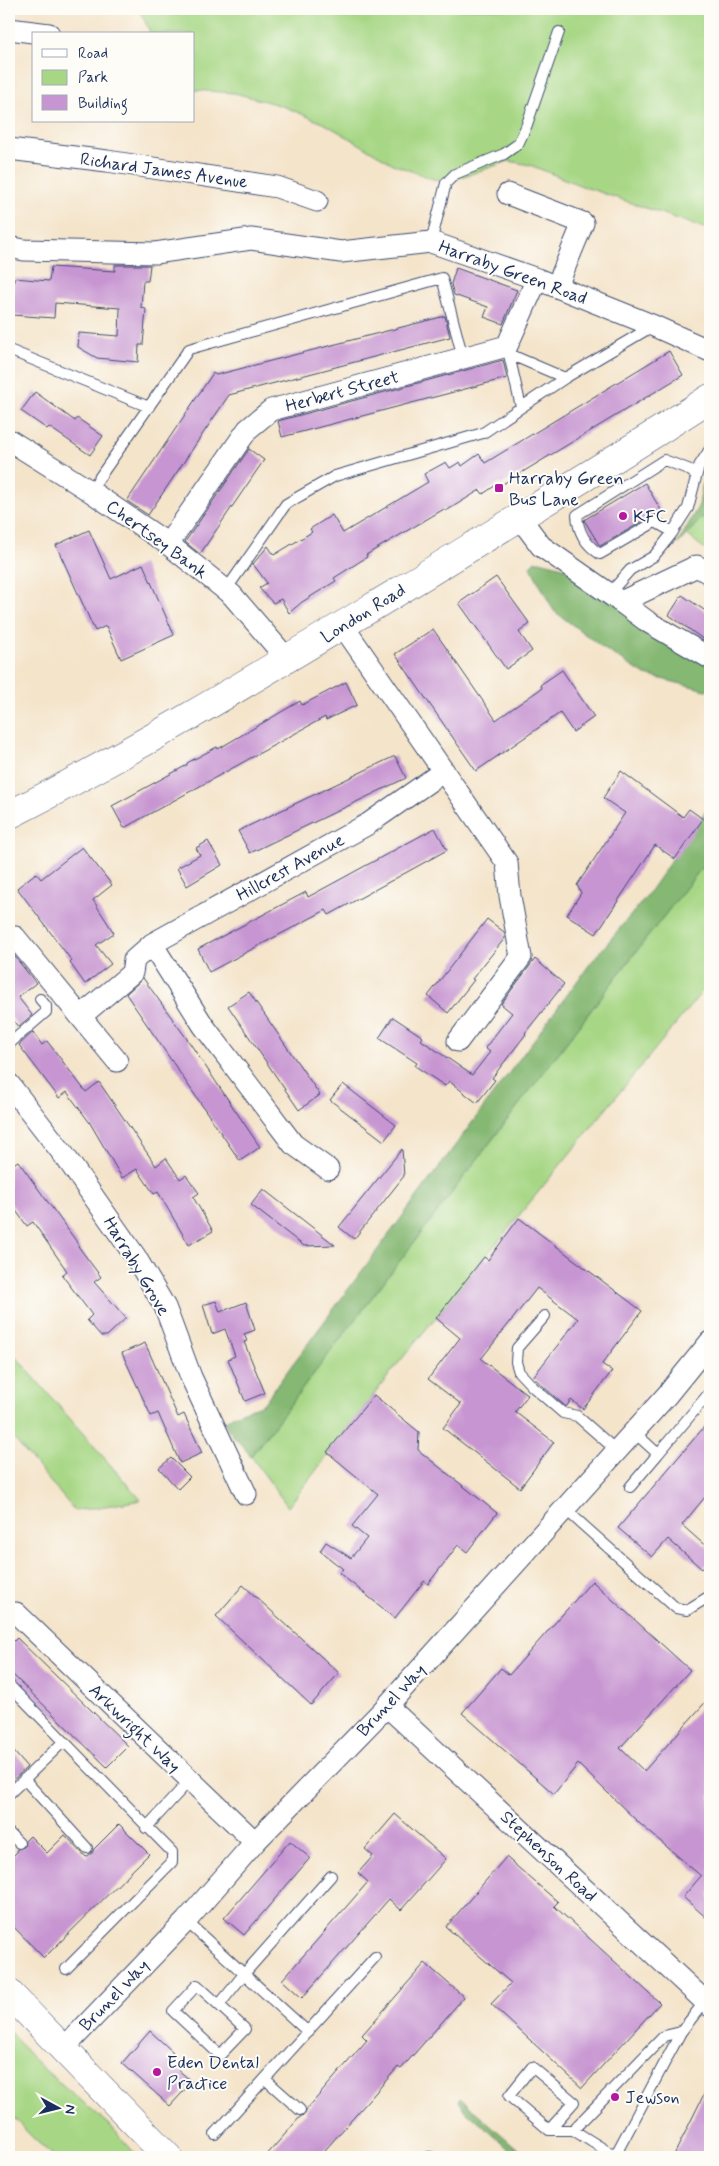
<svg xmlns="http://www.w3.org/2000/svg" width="719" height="2166" viewBox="0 0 719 2166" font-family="Mynerve,sans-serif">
<rect width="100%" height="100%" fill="#fdfcf7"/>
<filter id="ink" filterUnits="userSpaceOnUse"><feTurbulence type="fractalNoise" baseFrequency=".02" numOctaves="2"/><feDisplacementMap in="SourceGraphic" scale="10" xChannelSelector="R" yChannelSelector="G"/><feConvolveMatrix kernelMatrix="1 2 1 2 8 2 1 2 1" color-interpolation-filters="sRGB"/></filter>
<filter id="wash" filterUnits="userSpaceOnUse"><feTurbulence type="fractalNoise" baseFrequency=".0096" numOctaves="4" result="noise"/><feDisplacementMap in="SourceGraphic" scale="20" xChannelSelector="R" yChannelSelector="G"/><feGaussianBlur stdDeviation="1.12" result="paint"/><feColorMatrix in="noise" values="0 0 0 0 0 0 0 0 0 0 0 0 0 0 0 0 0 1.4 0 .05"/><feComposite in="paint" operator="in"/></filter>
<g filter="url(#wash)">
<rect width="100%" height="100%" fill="#f4e4ca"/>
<path fill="#a7d785" stroke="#618372" d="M139 9H710V230L582 186 530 165 509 161 450 181 433 179 395 165 327 125 283 106 235 93 194 90V34H151Z
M710 510V553L686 534Z
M710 857V982L396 1366 288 1507 251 1456 614 980Z
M9 1349 141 1500 75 1511 9 1433Z
M9 2031 39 2065 109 2124 138 2157H55L34 2139 9 2113Z"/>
<path fill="#85b872" stroke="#507468" d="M704 475 710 478V509L677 545 699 505Z
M535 561H540L563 567 710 666V691L645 675 606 650 554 611 530 566Z
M710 805V857L614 980 251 1456 230 1432 224 1422 234 1415 263 1404 590 964 645 898Z
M460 2098 527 2157H518L465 2110 459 2101Z"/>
<g id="blocks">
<path fill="#c796d2" d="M115 265H150L148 281H143L141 308 146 309 143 345H139L138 362 97 358 78 347 79 333 119 336 120 308 55 303 54 318 12 315 14 278 49 281 51 267 115 271Z
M456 268 517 290 503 324 484 317 488 307 454 295 451 284Z
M445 316 450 337 229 395 148 515 127 501 213 373 216 375Z
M669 351 683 375 501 485 499 483 483 494 480 490 446 511 444 509 366 555 367 557 334 578 336 581 302 602 289 613 281 599 273 603 259 588 267 583 253 564 268 546 274 555 312 532 310 529 332 515 343 533 428 482 424 474 446 462 450 468 460 462 462 466 479 454 485 463Z
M503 360 507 378 282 437 278 421Z
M35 392 75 421 77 418 103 436 90 455 49 427 47 429 21 411Z
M249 449 264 460 200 554 185 542Z
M645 483 662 512 652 516 600 546 584 520Z
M89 530 111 579 143 564 174 635 121 659 106 626 95 631 56 545Z
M496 577 530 624 519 632 532 651 506 669 459 603Z
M682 595 710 614V644L669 615Z
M433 629 496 720 542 688 540 685 562 670 594 717 573 732 560 713 476 771 395 654Z
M346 682 357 705 326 720 325 717 124 828 112 806 187 765V763L217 747 218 749 300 701 302 705Z
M395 756 406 778 250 853 238 831Z
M621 771 683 817 689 809 703 819 675 859 655 845 596 934 567 915 581 893 577 885 625 813 603 798Z
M435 828 447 850 329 915 326 910 209 972 198 949 306 892 308 897Z
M208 841 222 865 187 886 177 868 200 855 196 848Z
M82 847 112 885 93 900 114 933 96 945 111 964 85 984 70 963 72 961 17 888 36 873 41 879Z
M487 919 504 932 505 938 472 979 474 980 448 1013 428 996Z
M9 953H12L36 983 18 997 32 1015 18 1027 9 1014Z
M535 959 564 984 525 1033 526 1034 492 1078 495 1080 477 1103 449 1081 445 1086 415 1066 417 1063 379 1038 393 1017 423 1037 421 1040 472 1075 490 1052 485 1048 512 1013 501 1004Z
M143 978 187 1039 260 1147 240 1161 126 994Z
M249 992 320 1095 299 1110 228 1006Z
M33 1032 42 1045 47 1041 86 1092 99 1082 156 1166 166 1158 180 1179 186 1175 199 1193 193 1197 213 1231 189 1245 158 1192 154 1194 137 1169 122 1178 90 1123 67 1092 59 1098 19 1045Z
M343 1084 396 1125 384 1141 330 1100Z
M402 1149 404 1176 354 1239 339 1227Z
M18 1161 79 1245 78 1246 101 1277 94 1282 126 1318 107 1336H101L87 1320 92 1315 62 1275 67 1271 33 1222 27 1226 9 1201V1167Z
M263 1189 335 1245 304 1246 251 1205Z
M519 1218 642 1311 602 1364 612 1371 583 1409 571 1400 566 1407 533 1377 578 1319 537 1288 481 1359 528 1395 515 1412 554 1442 520 1488 443 1428 461 1404 428 1379 460 1338 436 1318 484 1257 488 1260Z
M216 1301 220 1312 246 1302 255 1330 244 1334 247 1341 244 1342 265 1393 245 1401 228 1359 235 1356 225 1329 212 1334 203 1305Z
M145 1343 178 1417 184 1414 202 1453 180 1463 158 1413 151 1416 122 1353Z
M374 1395 419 1432 418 1450 497 1513 467 1552 458 1545 428 1584 424 1581 395 1618 339 1573 343 1569 320 1551 326 1542 351 1558 367 1538 352 1526 378 1494 327 1452Z
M710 1420V1491L682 1525 710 1550V1560L702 1569 668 1539 652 1557 618 1528Z
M171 1458 190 1477 178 1489 159 1468Z
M592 1581 690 1670 620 1748 644 1771 710 1697V1921L683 1897 701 1876 639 1823 578 1764 554 1794 462 1713 501 1668 509 1675Z
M243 1585 339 1673 311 1705 216 1616Z
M17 1638 128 1746 107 1767 9 1671V1646Z
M9 1746 27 1767 9 1784Z
M395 1814 446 1859 401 1910 389 1899 302 1998 282 1980 368 1882 358 1873 373 1856 365 1849Z
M119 1824 149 1854 44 1958 9 1922V1860L17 1852V1849L24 1847 25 1841 30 1836 47 1853 65 1835 86 1857 92 1853 94 1849Z
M290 1841 310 1858 244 1935 224 1918Z
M506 1857 558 1902 554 1906 660 2003 582 2088 491 2004 511 1983 446 1927Z
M425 1963 464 1997 401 2069 398 2067 319 2157H265L300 2117 305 2114 307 2109 367 2040 362 2035Z
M150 2031 173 2052 166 2059 192 2082 170 2106 122 2063Z
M710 2082V2157H673Z"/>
</g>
</g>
<g filter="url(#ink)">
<use href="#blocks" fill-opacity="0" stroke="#3c4a6e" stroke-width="1"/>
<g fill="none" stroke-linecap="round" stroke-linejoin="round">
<g stroke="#3c4a6e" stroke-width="12">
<path id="lane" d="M431 242 446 183 455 174 504 154 518 144 526 127 559 32
M507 346 521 407
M9 350 149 407
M509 354 565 378
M90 491 189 349 442 278 463 358
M673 532 655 522 600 554C586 545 578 532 577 515L664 460 688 469 696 475
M226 590 286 504 335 476 483 433 565 378 653 326
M609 594 630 570 654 556 670 536 688 508 699 466 710 449
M9 1044 46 1012V1006L40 999
M545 1316 517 1348 516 1362 519 1372 533 1387 563 1413 577 1416 617 1451
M634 1432 658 1454 710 1392
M630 1487 658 1454
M565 1509 676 1608 687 1610 710 1596
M9 1685 172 1852V1862L66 1969
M24 1779 87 1848
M9 1794 63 1742
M146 1828 190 1780
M9 1833 19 1843
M186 1921 308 2032
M219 2005 197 1985 173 2011 220 2055 245 2029 219 2005 244 1974 331 1876
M681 2032 664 2036 573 2130 610 2153 617 2152 681 2032 705 2001
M265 2079 300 2110
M549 2130 574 2102 532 2067 509 2096 549 2130H573
M215 2134 375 1957
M428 2157H431"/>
</g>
<g stroke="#3c4a6e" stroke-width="23">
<path id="street" d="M9 29 49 34
M9 149 107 161 277 187 317 201
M508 194 583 223 557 286
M9 247 24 250 155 253 251 239 341 252 431 242 537 279 654 326 710 351
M9 440 90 491 168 544 232 595 287 659
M520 518 541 546 621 602 697 566 710 574
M168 544 248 429 271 410 507 346 537 279
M621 602 648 622 710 658
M343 626 507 863 510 896 521 957 458 1041
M9 941 15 937 117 1061
M152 944 203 1025 293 1144 328 1169
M81 1016 132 973 134 960 152 944 368 824 444 771
M9 1084 67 1159 135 1256 165 1307 191 1377 246 1494
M16 1613 255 1842
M387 1706 710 2006
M63 2049 186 1921 255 1842 387 1706 667 1395 710 1342"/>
</g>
<g stroke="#3c4a6e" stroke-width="29">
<path id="secondary" d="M9 1993 168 2157"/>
</g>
<g stroke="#3c4a6e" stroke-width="29">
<path id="primary" d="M9 815C143 747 270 669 399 591 487 537 575 484 662 429L710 398"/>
</g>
<use href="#lane" stroke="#fff" stroke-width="10"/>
<use href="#street" stroke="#fff" stroke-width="21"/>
<use href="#secondary" stroke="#fff" stroke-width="28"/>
<use href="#primary" stroke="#fff" stroke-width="28"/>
</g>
</g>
<g fill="#b5179e" stroke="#fdfcf7" stroke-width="2">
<rect x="494" y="483" width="10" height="10" rx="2.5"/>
<circle cx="623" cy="516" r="5"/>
<circle cx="157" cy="2072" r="5"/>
<circle cx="615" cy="2097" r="5"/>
</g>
<g text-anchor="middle" stroke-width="4" stroke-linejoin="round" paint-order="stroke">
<g font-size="18" fill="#1b2f5e" stroke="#fdfcf7">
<text transform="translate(164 170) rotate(8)" y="6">Richard James Avenue</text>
<text transform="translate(513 272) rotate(20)" y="6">Harraby Green Road</text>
<text transform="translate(342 391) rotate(-15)" y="6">Herbert Street</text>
<text transform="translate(157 539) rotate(36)" y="6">Chertsey Bank</text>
<text transform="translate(363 613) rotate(-32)" y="6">London Road</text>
<text transform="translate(290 867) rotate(-29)" y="6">Hillcrest Avenue</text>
<text transform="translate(137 1266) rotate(59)" y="6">Harraby Grove</text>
<text transform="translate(391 1700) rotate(-47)" y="6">Brunel Way</text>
<text transform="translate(135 1728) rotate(44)" y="6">Arkwright Way</text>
<text transform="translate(549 1856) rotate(43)" y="6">Stephenson Road</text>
<text transform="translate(114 1995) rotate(-46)" y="6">Brunel Way</text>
</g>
<g font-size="18" fill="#1b2f5e" stroke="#fdfcf7" text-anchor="start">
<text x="509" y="484">Harraby Green<tspan x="509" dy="21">Bus Lane</tspan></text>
<text x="633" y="522">KFC</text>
<text x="167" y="2068">Eden Dental<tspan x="167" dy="21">Practice</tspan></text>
<text x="625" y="2103">Jewson</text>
</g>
</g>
<rect width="719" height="2166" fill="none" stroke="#fdfcf7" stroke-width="30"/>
<rect x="32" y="32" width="162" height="90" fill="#fdfcf7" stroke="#a3aaba"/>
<rect x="42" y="49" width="25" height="8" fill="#ffffff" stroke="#a3aaba"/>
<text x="78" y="58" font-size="15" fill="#1b2f5e">Road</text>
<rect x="42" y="70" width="25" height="15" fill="#a7d785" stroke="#a3aaba"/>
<text x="78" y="82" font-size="15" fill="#1b2f5e">Park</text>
<rect x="42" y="95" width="25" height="15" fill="#c796d2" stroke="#a3aaba"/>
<text x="78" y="108" font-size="15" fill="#1b2f5e">Building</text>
<g transform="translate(58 2108) rotate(97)" stroke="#fdfcf7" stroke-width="4" paint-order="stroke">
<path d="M0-4L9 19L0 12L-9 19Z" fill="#1b2f5e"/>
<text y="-8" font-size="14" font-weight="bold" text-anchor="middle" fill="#1b2f5e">N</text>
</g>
</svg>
